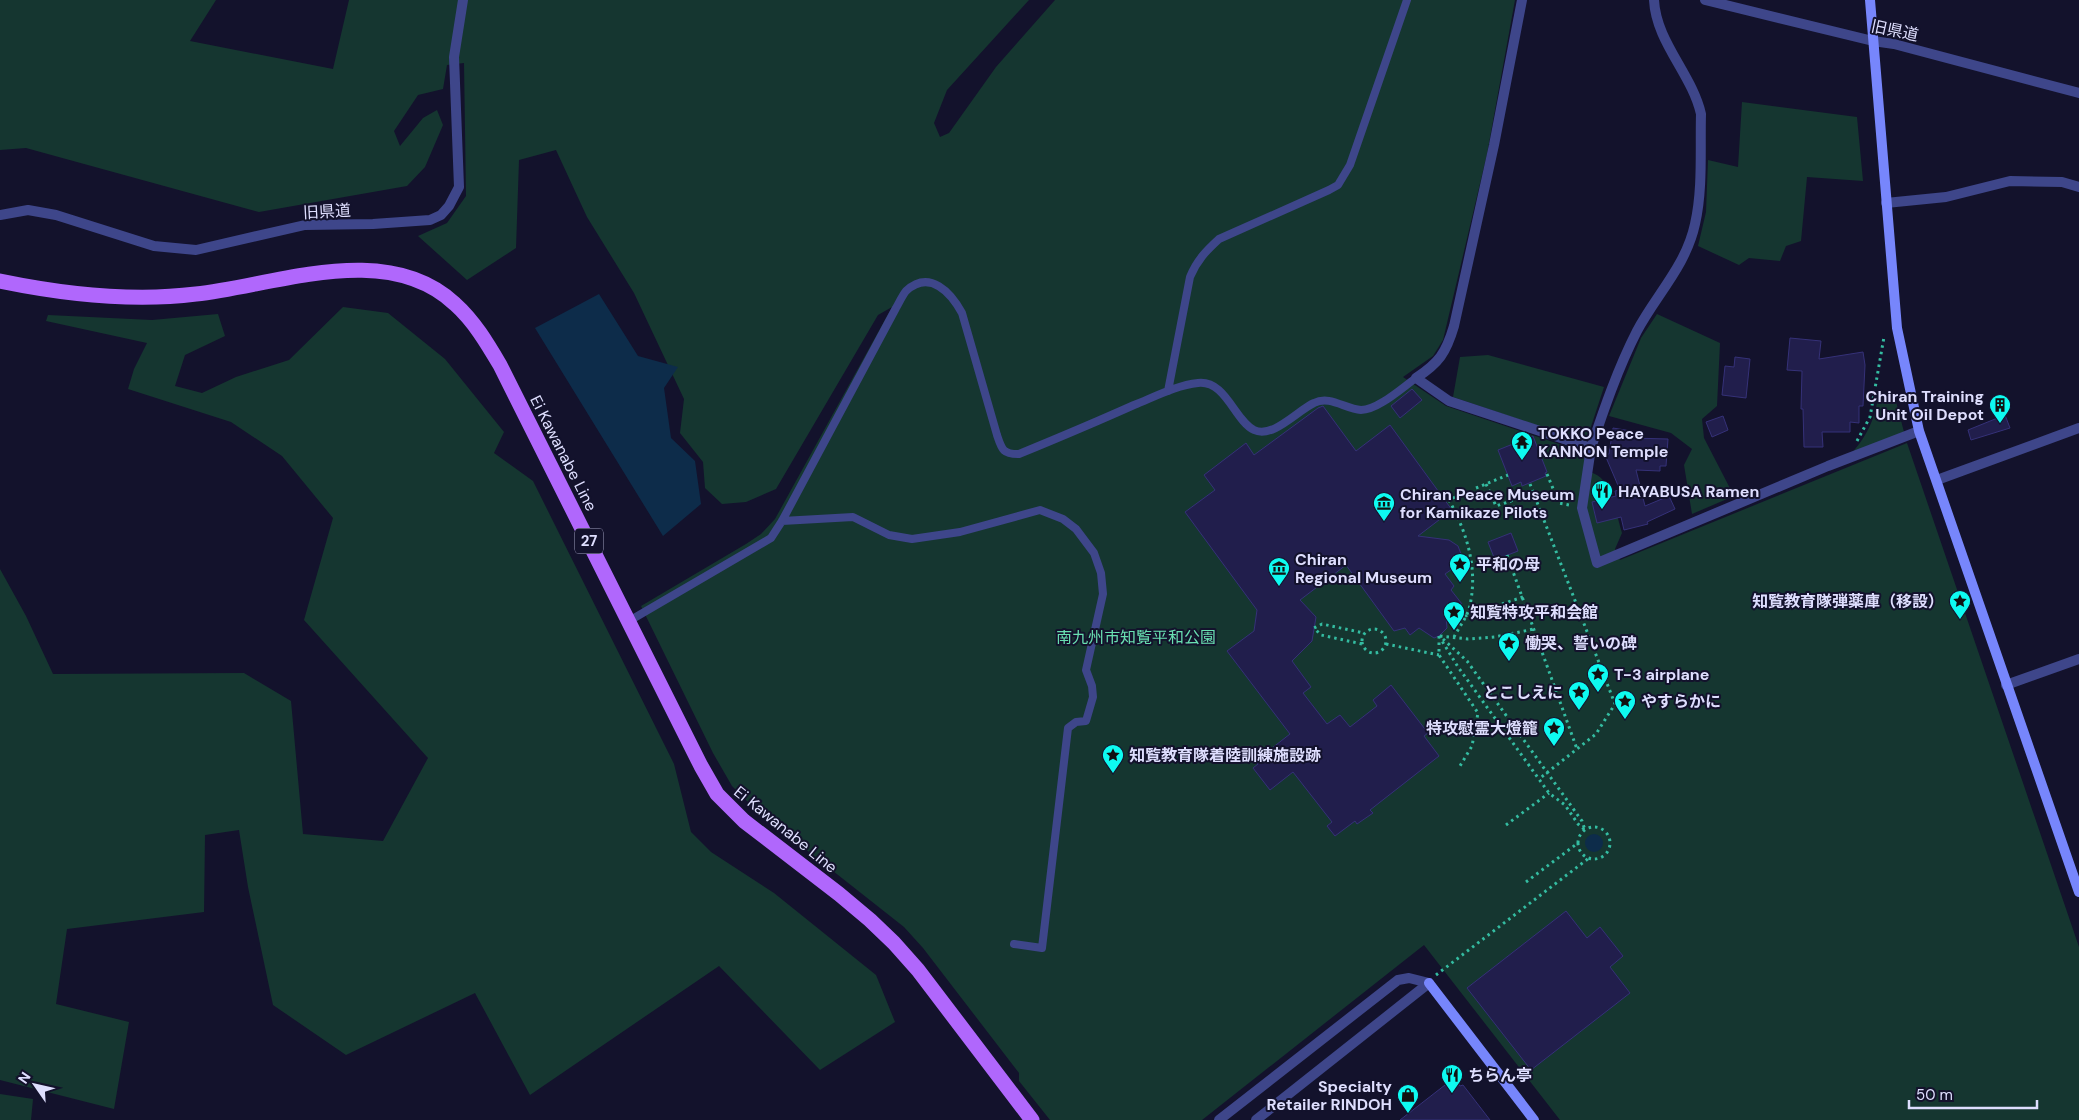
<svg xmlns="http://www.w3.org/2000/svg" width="2079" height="1120" viewBox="0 0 2079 1120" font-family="'DM Sans','Noto Sans JP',sans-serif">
<rect width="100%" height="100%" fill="#13122c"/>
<path fill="#153630" d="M0 0H216L190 41 333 69 349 0H1029L947 90 934 123 940 137 949 133 996 67 1055 0H1515L1487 154 1443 340 1433 356 1403 377 1446 406 1574 449 1585 457 1584 470C1591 472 1597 474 1602 479 1613 493 1617 517 1622 533L1615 549 1620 560 1907 443 2079 947V1120H1560L1424 945 1202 1120H1050L1019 1081V1073L923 948 904 927 757 811 732 786 713 753 641 606 746 544 761 534 775 519 892 307 878 315 776 489 746 502 722 504 705 488 703 462 680 433 684 399 634 293 587 217 556 150 519 160 516 248 467 280 418 236 447 223 466 196 464 63 447 65 443 89 418 95 394 131 400 146 423 118 437 110 443 125 425 167 407 186 259 212 26 148 0 150Z
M1742 102 1857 117 1863 181 1807 177 1801 241 1786 246 1780 261 1749 258 1739 265 1698 246 1706 212 1708 160 1738 167Z
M343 307 388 313 445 359 504 432 494 453 533 481 674 764 691 832 711 852 774 893 876 975 895 1022 820 1070 719 966 530 1095 475 993 346 1055 273 1005 248 887 239 830 205 835 204 912 67 929 56 1004 129 1022 114 1109 0 1080V569L26 616 53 674 244 673 291 701 303 834 383 841 428 758 304 620 333 518 282 456 231 422 128 389 134 369 147 343 46 321 48 315 152 320 218 314 225 336 185 355 175 386 202 393 236 377 289 360Z
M1657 314 1720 343 1717 406 1702 419 1704 438 1734 496 1692 514 1684 465 1692 449 1671 433 1609 416 1641 338Z
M1488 355 1604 387 1586 442 1453 397 1460 357Z
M1879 392 1894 394 1904 432 1852 453C1869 433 1875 418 1879 392Z
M0 1094 33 1099 31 1120H0Z"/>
<path fill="#0d2c4a" d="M599 294 638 356 678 367 664 388 671 438 695 461 701 504 663 536 535 328Z
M1585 843a9 9 0 1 1 18 0a9 9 0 1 1-18 0Z"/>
<path fill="#211e4c" stroke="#353178" d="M1790 338 1821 341 1819 359 1863 352 1865 365 1863 406H1859V423L1850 422V432H1822L1823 447H1804L1803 409H1801L1802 371 1787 370Z
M1735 357 1750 359 1746 398 1722 395 1725 366 1734 367Z
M1412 389 1422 400 1400 418 1391 406Z
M1323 406 1356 451 1390 425 1452 510 1418 536 1449 540 1458 546 1461 554 1460 560 1455 567 1445 574 1454 586 1451 590 1462 604 1446 617 1447 628 1439 636 1434 638 1419 628 1410 635 1405 628 1394 631 1346 565 1300 600 1316 617 1312 641 1292 661 1311 687 1303 693 1327 724 1340 715 1350 727 1377 706 1373 700 1391 685 1428 733 1424 736 1439 756 1370 810 1373 813 1357 824 1355 821 1335 836 1327 826 1332 822 1293 772 1270 790 1253 768 1258 764 1254 758 1265 749 1267 752 1290 734 1227 651 1254 631 1257 610 1185 512 1215 490 1204 475 1246 443 1254 455 1318 408Z
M2005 415 2010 428 1971 440 1968 430Z
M1723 416 1728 430 1712 437 1706 422Z
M1613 428 1631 431 1630 438 1668 439 1666 466H1660V471L1636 470 1645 506 1669 496 1675 509 1647 522 1648 524 1624 530 1621 517 1597 523 1592 502 1616 496 1615 491 1620 490 1605 455 1609 454Z
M1533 436 1547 472 1545 473 1546 476 1522 486 1521 482 1512 486 1498 450Z
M1511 533 1518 551 1495 560 1488 542Z
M1566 911 1587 938 1600 927 1623 956 1610 967 1630 993 1531 1070 1467 988Z
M1454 1078 1460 1086 1463 1085 1490 1120H1400Z"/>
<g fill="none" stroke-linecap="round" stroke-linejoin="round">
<path stroke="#34bca1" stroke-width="3" stroke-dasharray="2.5 4" stroke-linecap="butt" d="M1857 441 1870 417 1884 337
M1547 474 1559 503 1569 505
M1486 484 1496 506 1511 501 1519 515 1539 508
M1530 484 1615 704 1596 734 1539 779
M1476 488 1508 475
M1507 555 1577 749
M1465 616 1523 597
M1362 641a12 12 0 1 1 24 0a12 12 0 1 1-24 0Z
M1439 636 1458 667 1549 793 1565 805 1578 824 1585 830
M1439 636V655L1478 713 1472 746 1460 766
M1440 636 1468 639 1495 637 1534 629
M1454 637C1459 627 1468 616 1470 605 1478 568 1467 533 1449 500L1464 493
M1443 639 1467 661 1582 821 1585 830
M1362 644 1321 635 1314 628 1322 624 1364 633
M1386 644 1439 655
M1506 825 1549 793
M1578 843a16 16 0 1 1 32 0a16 16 0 1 1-32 0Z
M1526 882 1578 843
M1436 975 1589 858"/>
<path stroke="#3e468a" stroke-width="8" d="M1168 391 1190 277C1197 260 1206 251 1219 239L1329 190 1338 185 1350 165 1407 0
M782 521 853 517 889 535 912 539 960 532 1040 510 1063 519 1076 529 1094 553 1101 573 1103 594 1086 670 1092 686 1093 697 1086 721 1076 722 1068 728 1042 948 1014 944
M629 621 771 538 782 521 896 308C899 303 902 296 906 291 930 269 951 293 962 313L997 435C1002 450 1003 454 1019 454 1058 438 1096 422 1134 405 1154 397 1177 385 1198 383 1226 380 1234 420 1254 430 1273 439 1298 410 1314 403 1330 395 1345 409 1361 410 1378 410 1403 387 1416 378"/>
<path stroke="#3e468a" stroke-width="10" d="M1522 0 1494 145 1454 326C1446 353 1439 363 1416 378L1449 401 1591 448 1582 508 1597 563 1828 466 1919 431
M1705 0 1873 41 1894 44 2079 93
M1886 203 1946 197 2010 181 2062 182 2079 187
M0 215 28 210 56 215 154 246 196 250 305 225 373 224 430 220 441 215 449 206 459 187 454 57 463 0
M1591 448C1604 409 1618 368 1637 331 1656 295 1686 266 1695 224 1703 189 1700 150 1701 114 1692 74 1656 42 1654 0
M1937 480 2079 428
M2006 685 2079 659
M1219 1120 1398 980 1409 978 1429 983
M1256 1120 1429 983"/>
<path stroke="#7786fc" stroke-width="10" d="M1870 0 1897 328 1919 431 2079 892
M1429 983 1534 1120"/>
<path stroke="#b067fc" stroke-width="15" d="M0 281C63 294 132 302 196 294 277 285 387 240 455 304 474 321 487 343 500 365L701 766 717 794 744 821 839 894 870 920 894 943 918 970 1032 1120"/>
</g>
<defs>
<g id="building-pin" transform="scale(1.125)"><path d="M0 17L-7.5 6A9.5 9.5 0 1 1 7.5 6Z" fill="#0efaf1" stroke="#13122c"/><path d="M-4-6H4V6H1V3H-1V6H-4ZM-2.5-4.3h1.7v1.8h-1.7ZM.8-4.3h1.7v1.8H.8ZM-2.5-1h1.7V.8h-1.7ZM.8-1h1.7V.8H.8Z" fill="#111"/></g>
<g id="temple-pin" transform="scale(1.125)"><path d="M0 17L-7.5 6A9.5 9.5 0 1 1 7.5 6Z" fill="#0efaf1" stroke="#13122c"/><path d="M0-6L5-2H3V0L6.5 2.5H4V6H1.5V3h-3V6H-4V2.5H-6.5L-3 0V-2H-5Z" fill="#111"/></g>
<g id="restaurant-pin" transform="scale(1.125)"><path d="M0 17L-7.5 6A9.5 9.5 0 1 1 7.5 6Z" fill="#0efaf1" stroke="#13122c"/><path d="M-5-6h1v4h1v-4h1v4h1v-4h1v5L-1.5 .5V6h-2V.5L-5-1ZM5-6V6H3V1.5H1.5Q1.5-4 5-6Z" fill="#111"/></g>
<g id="museum-pin" transform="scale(1.125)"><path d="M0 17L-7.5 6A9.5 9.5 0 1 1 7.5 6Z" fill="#0efaf1" stroke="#13122c"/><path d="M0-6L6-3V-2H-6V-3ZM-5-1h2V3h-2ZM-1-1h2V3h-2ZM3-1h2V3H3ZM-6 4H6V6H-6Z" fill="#111"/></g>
<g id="sight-pin" transform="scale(1.125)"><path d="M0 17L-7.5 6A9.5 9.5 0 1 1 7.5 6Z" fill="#0efaf1" stroke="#13122c"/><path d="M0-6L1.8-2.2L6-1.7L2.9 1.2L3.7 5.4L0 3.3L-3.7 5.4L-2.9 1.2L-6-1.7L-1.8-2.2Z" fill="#111"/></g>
<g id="shop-pin" transform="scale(1.125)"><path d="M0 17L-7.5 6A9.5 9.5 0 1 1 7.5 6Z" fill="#0efaf1" stroke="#13122c"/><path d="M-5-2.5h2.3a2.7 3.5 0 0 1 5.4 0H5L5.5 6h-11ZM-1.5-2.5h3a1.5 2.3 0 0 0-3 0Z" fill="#111"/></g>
</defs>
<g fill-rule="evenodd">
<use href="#building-pin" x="2000" y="405"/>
<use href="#temple-pin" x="1522" y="442"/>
<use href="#restaurant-pin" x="1602" y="491"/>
<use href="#museum-pin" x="1384" y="503"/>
<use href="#sight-pin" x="1460" y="564"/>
<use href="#museum-pin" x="1279" y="568"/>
<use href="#sight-pin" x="1960" y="601"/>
<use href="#sight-pin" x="1454" y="612"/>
<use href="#sight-pin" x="1509" y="643"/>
<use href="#sight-pin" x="1598" y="674"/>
<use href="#sight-pin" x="1579" y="692"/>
<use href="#sight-pin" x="1625" y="701"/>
<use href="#sight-pin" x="1554" y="728"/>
<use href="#sight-pin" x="1113" y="755"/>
<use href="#restaurant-pin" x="1452" y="1075"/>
<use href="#shop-pin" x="1408" y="1095"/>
</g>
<g text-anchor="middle" stroke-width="4" stroke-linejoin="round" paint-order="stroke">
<rect fill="#13122c" stroke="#a1a1bf" stroke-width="1" x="575" y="528.5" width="28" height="25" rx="4"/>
<g font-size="15" font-weight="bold" fill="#dedefe">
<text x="589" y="546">27</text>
</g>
<g font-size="16" fill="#dedefe" stroke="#13122c">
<text transform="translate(1895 30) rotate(12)" y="6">旧県道</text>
<text transform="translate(327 211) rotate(-3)" y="6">旧県道</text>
<text transform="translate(564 453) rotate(63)" y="6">Ei Kawanabe Line</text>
<text transform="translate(786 829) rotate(39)" y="6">Ei Kawanabe Line</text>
</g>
<g font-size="16" font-weight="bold" fill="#dedefe" stroke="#13122c" text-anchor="start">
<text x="1984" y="402" text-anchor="end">Chiran Training<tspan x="1984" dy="18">Unit Oil Depot</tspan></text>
<text x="1538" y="439">TOKKO Peace<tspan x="1538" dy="18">KANNON Temple</tspan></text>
<text x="1618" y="497">HAYABUSA Ramen</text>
<text x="1400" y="500">Chiran Peace Museum<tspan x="1400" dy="18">for Kamikaze Pilots</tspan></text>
<text x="1295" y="565">Chiran<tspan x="1295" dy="18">Regional Museum</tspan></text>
<text x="1476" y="570">平和の母</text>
<text x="1944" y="607" text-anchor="end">知覧教育隊弾薬庫（移設）</text>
<text x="1470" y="618">知覧特攻平和会館</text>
<text x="1525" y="649">慟哭、誓いの碑</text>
<text x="1614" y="680">T-3 airplane</text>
<text x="1563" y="698" text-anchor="end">とこしえに</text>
<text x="1641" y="707">やすらかに</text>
<text x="1538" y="734" text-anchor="end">特攻慰霊大燈籠</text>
<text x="1129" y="761">知覧教育隊着陸訓練施設跡</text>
<text x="1468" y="1081">ちらん亭</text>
<text x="1392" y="1092" text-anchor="end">Specialty<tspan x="1392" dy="18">Retailer RINDOH</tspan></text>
</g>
<g font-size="16" fill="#69dfb1" stroke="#13122c">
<text x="1136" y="643">南九州市知覧平和公園</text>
</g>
</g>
<g transform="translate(35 1085) rotate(304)" stroke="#13122c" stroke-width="4" paint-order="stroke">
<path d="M0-4L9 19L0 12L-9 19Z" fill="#dedefe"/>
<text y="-8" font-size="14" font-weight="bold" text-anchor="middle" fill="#dedefe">N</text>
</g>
<path d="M1909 1100v8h128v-8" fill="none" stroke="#dedefe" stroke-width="2.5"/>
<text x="1916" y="1100" font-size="15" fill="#dedefe" stroke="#13122c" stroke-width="4" paint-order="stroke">50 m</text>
</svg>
